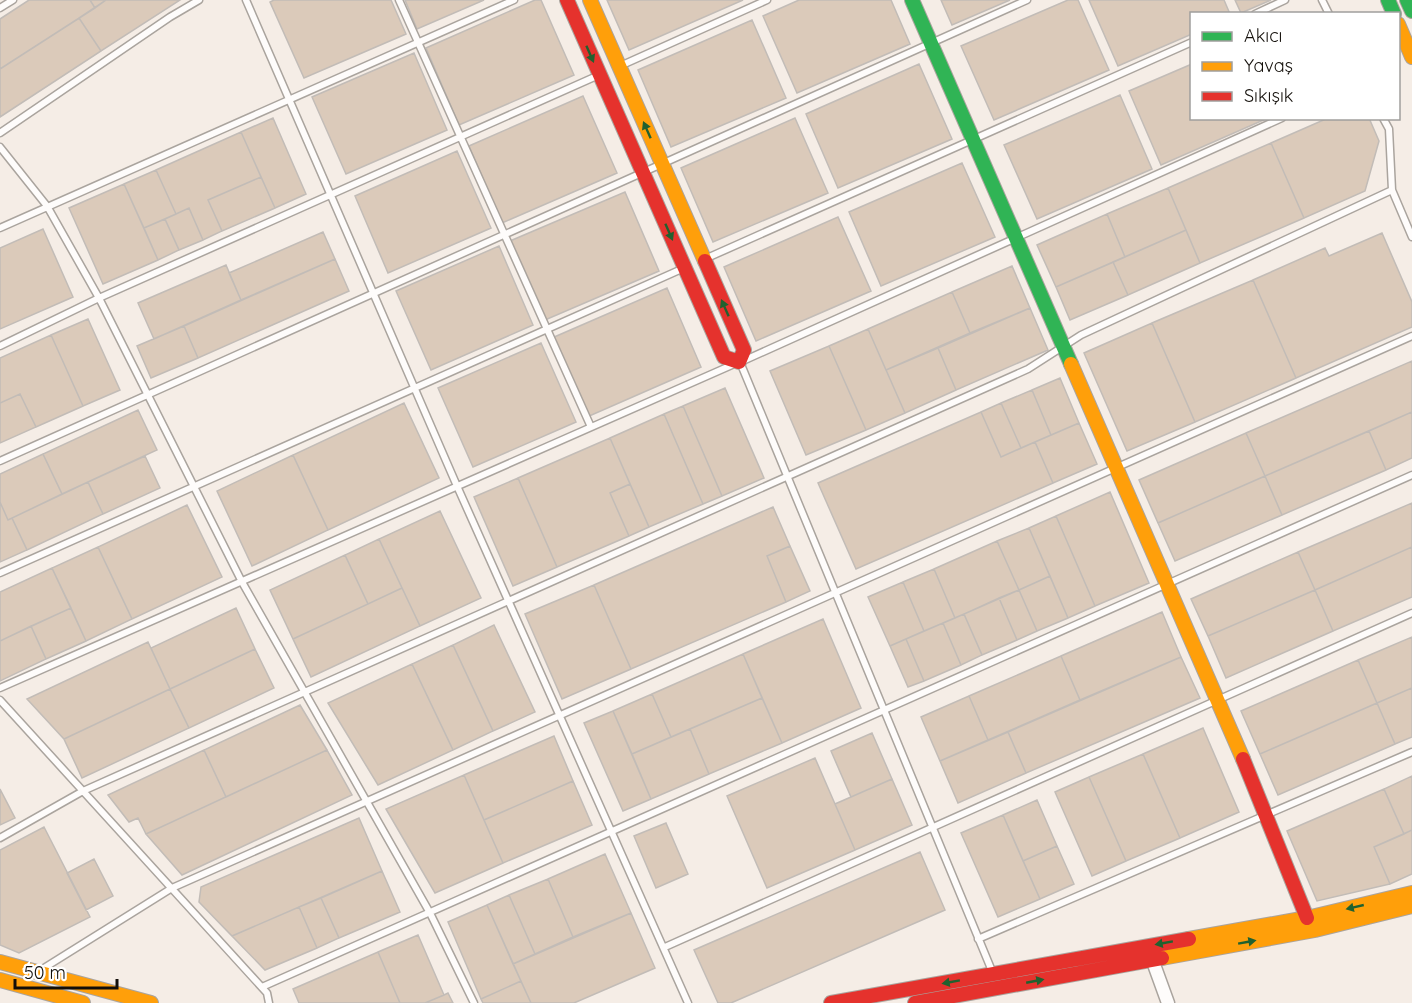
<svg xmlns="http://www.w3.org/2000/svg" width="1412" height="1003" viewBox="0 0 1412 1003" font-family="Quicksand,sans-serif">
<rect width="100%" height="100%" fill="#f5ede6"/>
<path fill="#dbcaba" stroke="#c2bcb7" stroke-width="1.5" d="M29 0H90L95 8 0 69V19Z
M90 0H106L95 8Z
M106 0H180L101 51 79 18Z
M274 0H391L406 34 304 78 270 2Z
M405 0H484L417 29Z
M535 0H541L574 75 459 125 426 48Z
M607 0H743L629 50Z
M799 0H891L910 44 797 93 763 16Z
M941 0H1010L952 25Z
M1068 0H1078L1109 70 994 120 961 46Z
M1089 0H1224L1230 14H1192V34L1118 66Z
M1235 0H1271L1241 13Z
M79 18 101 51 0 117V69Z
M752 20 786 98 671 147 638 70Z
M414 53 447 130 346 174 312 97Z
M919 64 952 139 838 188 806 114Z
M1192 64V118H1268L1161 165 1129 91Z
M1120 95 1152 169 1037 219 1004 145Z
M583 96 617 173 502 223 469 146Z
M273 118 306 194 275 208 241 132Z
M795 118 828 193 713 242 681 168Z
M1328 118H1369L1379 141 1365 191 1304 218 1271 143Z
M241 132 261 177 208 200 222 231 203 240 189 208 176 214 156 170Z
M1271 143 1304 218 1200 263 1168 188Z
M457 151 491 228 388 273 355 196Z
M962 163 995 237 881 286 849 212Z
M156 170 176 214 144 228 124 184Z
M261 177 275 208 222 231 208 200Z
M124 184 158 260 103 284 69 208Z
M1168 188 1186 230 1125 257 1107 214Z
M625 192 659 271 545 320 510 241Z
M189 208 203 240 179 250 165 219Z
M1107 214 1125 257 1056 287 1037 245Z
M838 217 871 291 756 341 724 267Z
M165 219 179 250 158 260 144 228Z
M43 229 73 297 0 329V248Z
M1186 230 1200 263 1128 295 1113 262Z
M323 232 335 259 241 300 229 273Z
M1382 233 1412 302V327L1296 378 1253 280 1325 248 1329 256Z
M499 246 533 325 431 370 396 291Z
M335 259 349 291 198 358 184 326Z
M1113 262 1128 295 1070 320 1056 287Z
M226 265 241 300 154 339 138 303Z
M1012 266 1030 308 970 333 952 292Z
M1253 280 1296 378 1195 422 1152 323Z
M667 288 701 367 587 417 552 338Z
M952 292 970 333 886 370 868 329Z
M1030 308 1048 350 956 390 938 348Z
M88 319 120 390 83 406 51 335Z
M1152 323 1195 422 1127 451 1084 353Z
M184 326 198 358 151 378 137 346Z
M868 329 905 413 866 430 829 346Z
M51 335 83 406 36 427 20 394 0 403V358Z
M541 343 576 422 473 467 438 388Z
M829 346 866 430 806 455 770 371Z
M938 348 956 390 905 413 886 370Z
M1412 361V412L1265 476 1246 433Z
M1060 378 1079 423 1051 435 1032 390Z
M725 388 764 478 722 496 683 406Z
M1032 390 1051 435 1021 448 1001 403Z
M20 394 36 427 0 443V403Z
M404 403 439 478 328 530 293 455Z
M1001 403 1021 448 1001 457 981 412Z
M683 406 722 496 703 504 664 414Z
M138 410 157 450 62 494 43 454Z
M981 412 1001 457 1035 442 1053 483 856 569 818 483Z
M1412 412V458L1386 470 1369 431Z
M664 414 703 504 649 527 610 438Z
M1079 423 1097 464 1053 483 1035 442Z
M1369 431 1386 470 1282 515 1265 476Z
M1246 433 1265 476 1158 523 1139 480Z
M610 438 630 484 610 493 629 536 557 567 518 478Z
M43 454 62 494 8 520 0 502V474Z
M293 455 328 530 252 566 217 491Z
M145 456 160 488 103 514 88 482Z
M1265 476 1282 515 1175 561 1158 523Z
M518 478 557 567 513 586 474 497Z
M88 482 103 514 27 550 12 518Z
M630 484 649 527 629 536 610 493Z
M1110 492 1149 583 1095 606 1056 516Z
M0 502 8 520 12 518 27 550 0 562Z
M1412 503V547L1315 590 1298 552Z
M187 505 222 577 132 619 98 547Z
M773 507 790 546 767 556 786 602 631 669 594 585Z
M440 511 481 598 420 626 379 539Z
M1056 516 1095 606 1068 618 1029 528Z
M1029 528 1050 576 1019 590 997 541Z
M379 539 402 588 368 604 345 555Z
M997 541 1019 590 955 618 934 569Z
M790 546 810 591 786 602 767 556Z
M98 547 132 619 86 641 52 568Z
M1412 547V597L1333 631 1315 590Z
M1298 552 1315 590 1208 636 1191 599Z
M345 555 368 604 293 639 270 590Z
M52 568 71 608 0 641V592Z
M934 569 955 618 924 631 903 582Z
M1050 576 1068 618 1037 631 1019 590Z
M903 582 924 631 890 646 868 597Z
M594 585 631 669 562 699 525 614Z
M402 588 420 626 311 677 293 639Z
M1019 590 1037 631 1017 640 999 598Z
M1315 590 1333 631 1226 678 1208 636Z
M999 598 1017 640 982 655 964 614Z
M71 608 86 641 46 659 31 626Z
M236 608 255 649 170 689 151 648Z
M1162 612 1181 657 1080 700 1061 656Z
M964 614 982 655 961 665 943 623Z
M823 619 861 708 782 743 743 654Z
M943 623 961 665 924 681 906 639Z
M494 625 535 712 493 731 453 645Z
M31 626 46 659 0 681V641Z
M1412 637V688L1377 703 1358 660Z
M906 639 924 681 908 687 890 646Z
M148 642 170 689 64 739 27 699Z
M453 645 493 731 453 750 412 664Z
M255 649 274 688 189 728 170 689Z
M743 654 762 698 671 737 652 694Z
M1061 656 1080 700 988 740 969 696Z
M1181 657 1200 698 1026 773 1008 732Z
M1358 660 1377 703 1260 754 1241 711Z
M412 664 453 750 378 785 328 703Z
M1412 688V737L1395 744 1377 703Z
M170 689 189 728 82 778 64 739Z
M652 694 671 737 632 754 613 711Z
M969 696 988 740 940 761 921 717Z
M762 698 782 743 709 774 690 729Z
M1377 703 1395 744 1278 795 1260 754Z
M300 705 327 750 226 797 204 750Z
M613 711 651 799 623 811 584 723Z
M1203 728 1239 812 1180 838 1143 754Z
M690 729 709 774 651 799 632 754Z
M1008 732 1026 773 958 803 940 761Z
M872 733 892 779 851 797 831 751Z
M554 736 573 781 484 820 464 775Z
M204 750 226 797 146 834 138 818 129 822 108 795Z
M327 750 352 795 182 875 146 834Z
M1143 754 1180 838 1126 861 1089 777Z
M815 758 855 850 767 888 727 796Z
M464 775 503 863 435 893 386 809Z
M1412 776V830L1404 834 1384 789Z
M1089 777 1126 861 1092 876 1055 792Z
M892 779 912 825 855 850 835 804Z
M573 781 592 825 503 863 484 820Z
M0 789 15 818 0 825Z
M1384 789 1404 834 1374 847 1390 884 1317 901 1287 831Z
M1037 800 1057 846 1023 861 1003 815Z
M1003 815 1040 899 998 917 961 833Z
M359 818 382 871 232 936 199 902 201 887Z
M666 823 688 874 656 888 634 836Z
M44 827 90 917 19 953 0 945V850Z
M1412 830V874L1390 884 1374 847Z
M1057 846 1074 884 1040 899 1023 861Z
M920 852 945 910 731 1003H718L694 950Z
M605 854 631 913 573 937 548 879Z
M94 859 113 896 86 910 67 873Z
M382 871 400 912 339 938 321 898Z
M548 879 573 937 535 954 509 895Z
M509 895 535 954 513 964 487 905Z
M321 898 339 938 317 948 299 907Z
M487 905 521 981 481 999 448 922Z
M299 907 317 948 265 970 232 936Z
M631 913 655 968 574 1003H531L513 964Z
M418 935 444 995 425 1003H400L378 952Z
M378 952 400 1003H299L293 989Z
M521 981 531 1003H483L481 999Z
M448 993 453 1003H425L444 995Z"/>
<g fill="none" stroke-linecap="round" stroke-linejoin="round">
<g stroke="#aaa49e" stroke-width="9">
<path id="lane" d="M246 0 457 486 688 1003
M399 0 591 427
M1322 0 1329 14
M0 8 13 0
M1255 14 1285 0
M620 66 767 0
M1383 118 1389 129 1392 190 1412 237
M0 133 170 17 199 0
M0 147 47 206 99 298 242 582 430 913 474 1003
M0 228 514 0
M707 258 1192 42
M0 346 99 298 599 75
M745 360 1282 118
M740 362 992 971
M0 461 1027 0
M0 573 684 268
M0 688 732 365
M0 700 267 993 269 1003
M0 838 83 791 1028 369 1081 335 1392 190
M978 939 1412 752
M665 947 1412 613
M44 968 172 888 1412 336
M262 987 1412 475"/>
</g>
<g stroke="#aaa49e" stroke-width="15">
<path id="street" d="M1152 959 1168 1003"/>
</g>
<g stroke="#aaa49e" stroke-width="16">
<path id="fast" d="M912 0 1071 364
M1388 0 1394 14
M1407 0 1412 11"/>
</g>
<g stroke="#aaa49e" stroke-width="16">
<path id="slow" d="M590 0 705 261
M1398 24 1412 57
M1071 364 1243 759
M1189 939 1307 918 1412 893
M1162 958 1315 930 1412 906
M0 962 151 1003
M0 980 83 1003"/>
</g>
<g stroke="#aaa49e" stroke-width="16">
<path id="jam" d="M567 0 724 357 739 362 744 350 705 261
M1243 759 1307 918
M831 1003 1189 939
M915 1003 1162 958"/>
</g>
<use href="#lane" stroke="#fefcfb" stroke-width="6"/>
<use href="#street" stroke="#fefcfb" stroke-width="12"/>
<use href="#fast" stroke="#30b455" stroke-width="14"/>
<use href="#slow" stroke="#ff9f0a" stroke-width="14"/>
<use href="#jam" stroke="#e5322d" stroke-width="14"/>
</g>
<defs><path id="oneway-solid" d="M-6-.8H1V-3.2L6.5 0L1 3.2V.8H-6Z" transform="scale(1.5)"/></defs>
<g fill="#21612f">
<use href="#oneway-solid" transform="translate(590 54) rotate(66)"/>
<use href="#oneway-solid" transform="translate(647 130) rotate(-114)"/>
<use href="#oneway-solid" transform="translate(669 232) rotate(66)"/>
<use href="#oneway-solid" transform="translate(725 308) rotate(-114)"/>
<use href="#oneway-solid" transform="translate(1355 907) rotate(167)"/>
<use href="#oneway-solid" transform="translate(1247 942) rotate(-10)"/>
<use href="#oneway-solid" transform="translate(1164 943) rotate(170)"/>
<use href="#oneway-solid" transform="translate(1035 981) rotate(-11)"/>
<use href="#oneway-solid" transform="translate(951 982) rotate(170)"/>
</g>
<rect x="1190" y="12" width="210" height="108" fill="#ffffff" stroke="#a09f9d" stroke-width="1.5"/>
<rect x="1202" y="32" width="30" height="9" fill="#30b455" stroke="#a09f9d" stroke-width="1.5"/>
<text x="1244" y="42" font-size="18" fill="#120e09">Akıcı</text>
<rect x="1202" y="62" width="30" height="9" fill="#ff9f0a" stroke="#a09f9d" stroke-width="1.5"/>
<text x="1244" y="72" font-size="18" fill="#120e09">Yavaş</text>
<rect x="1202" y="92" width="30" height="9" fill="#e5322d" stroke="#a09f9d" stroke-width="1.5"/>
<text x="1244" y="102" font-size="18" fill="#120e09">Sıkışık</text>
<path d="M15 979v9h102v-9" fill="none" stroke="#120e09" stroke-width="3"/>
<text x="24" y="979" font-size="18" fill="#120e09" stroke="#ffffff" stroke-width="4.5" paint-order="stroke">50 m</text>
</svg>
